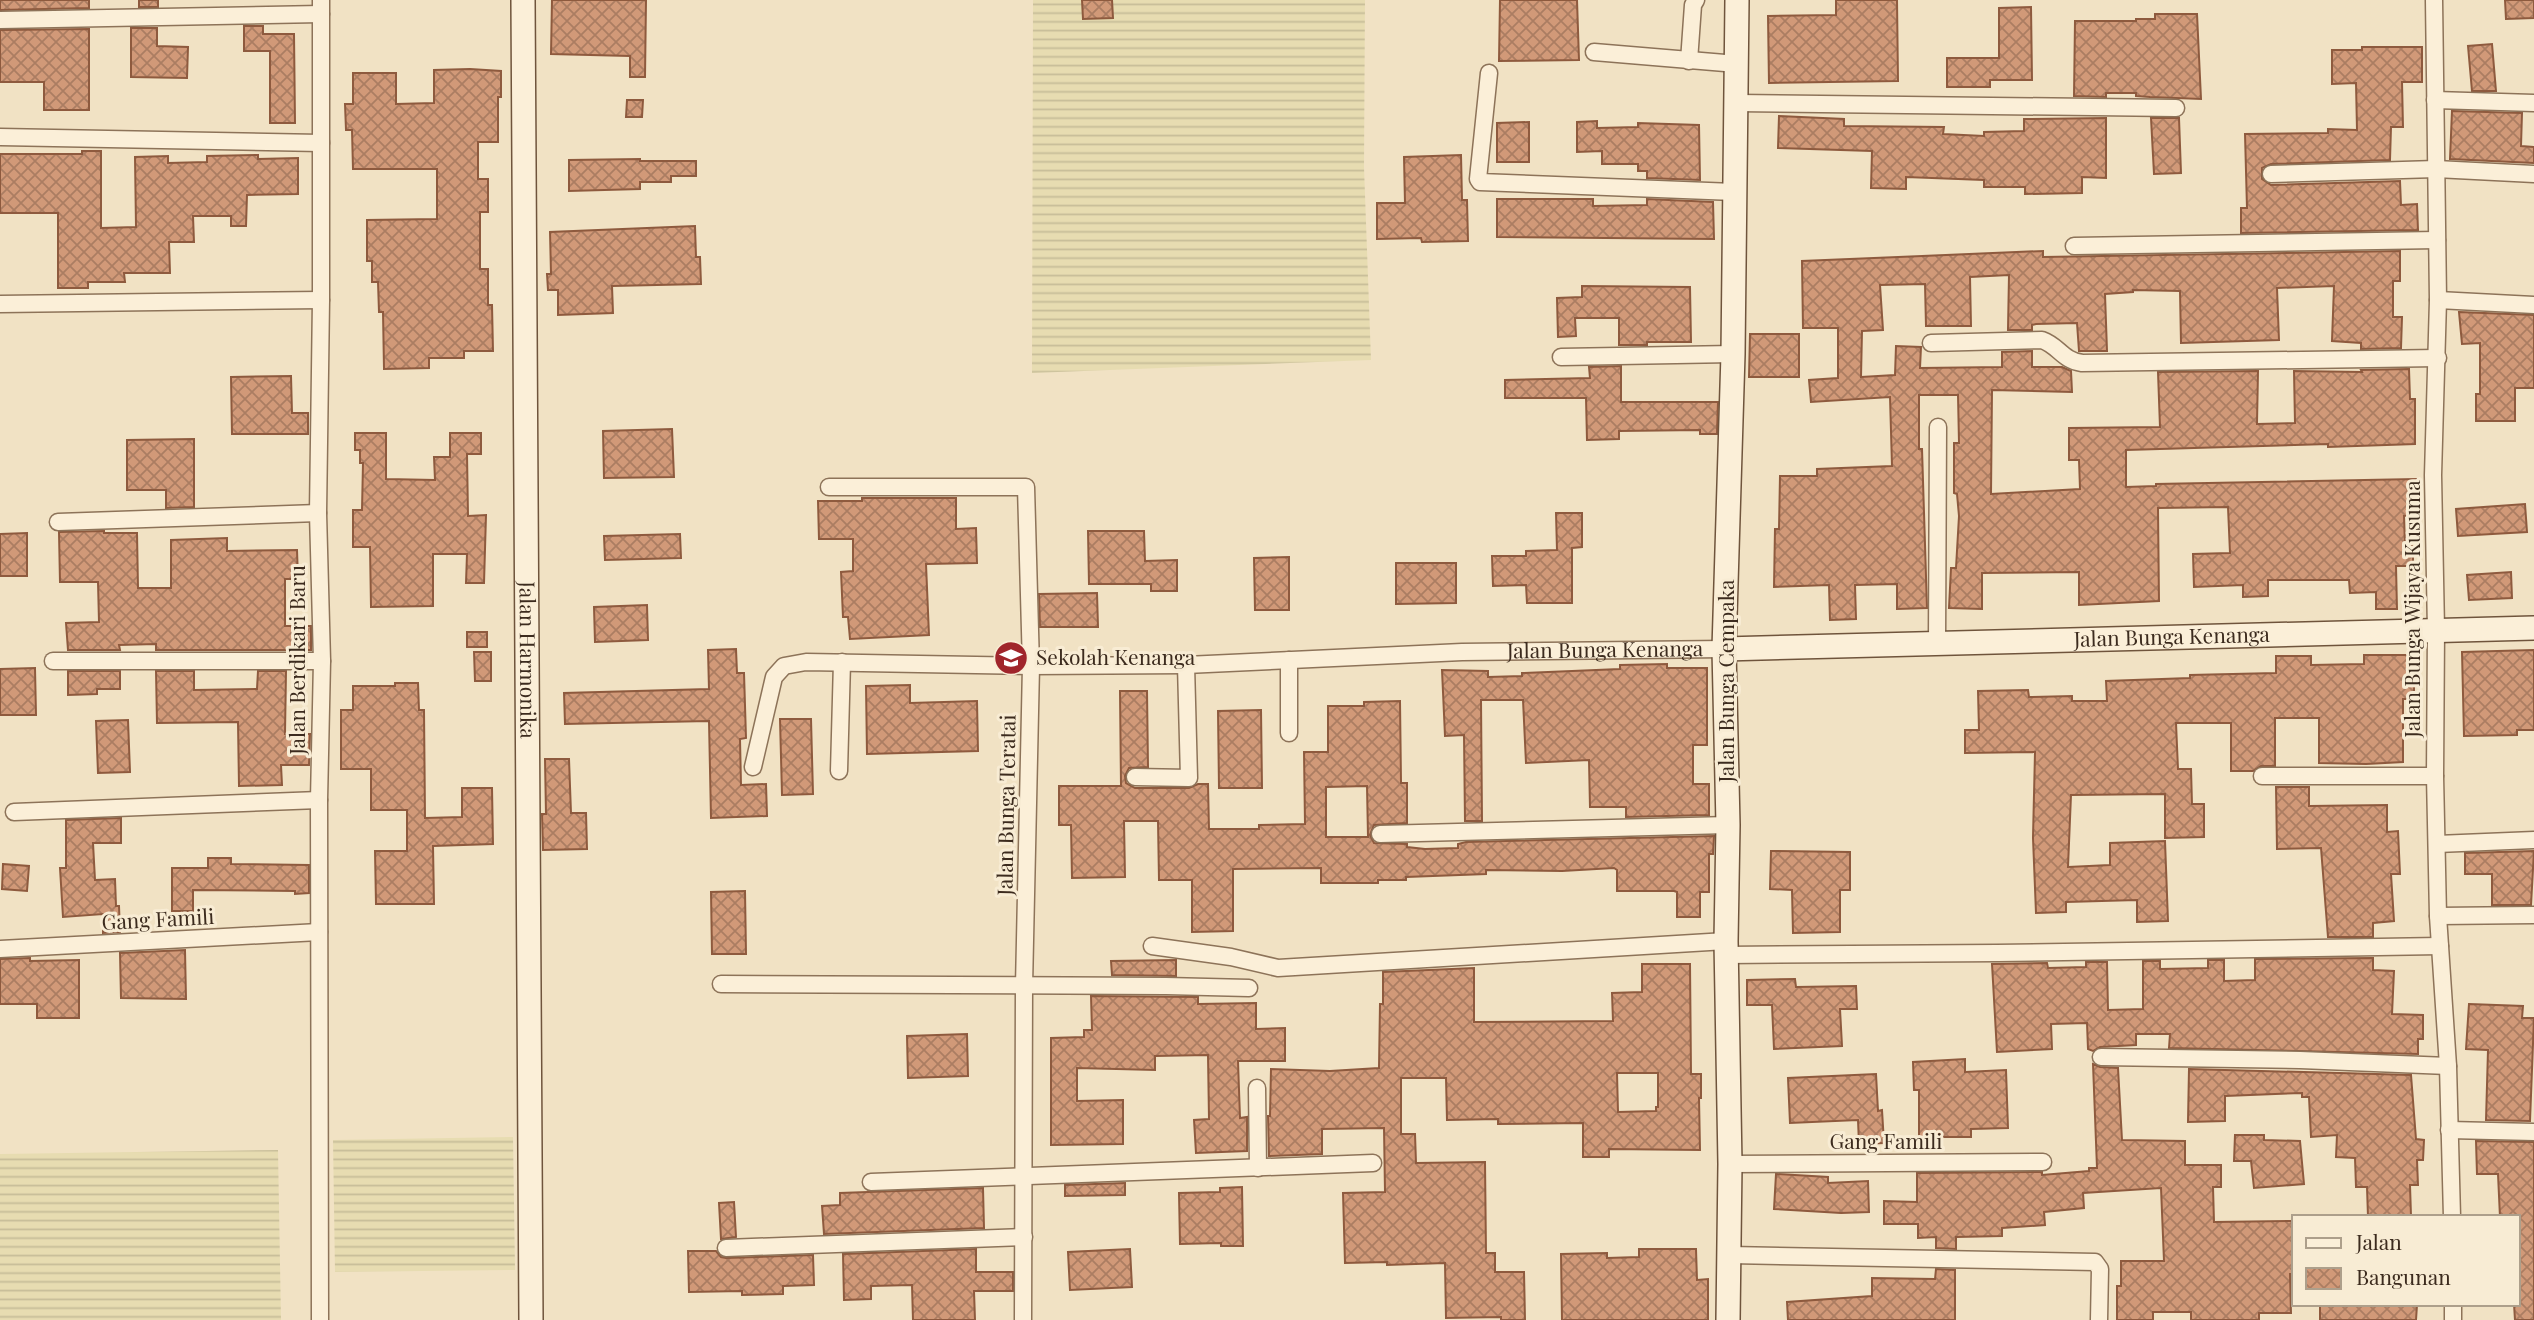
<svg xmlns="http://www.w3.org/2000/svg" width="2534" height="1320" viewBox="0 0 2534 1320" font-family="'Playfair Display',serif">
<defs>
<pattern id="farmland-rules" width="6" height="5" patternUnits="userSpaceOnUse" patternTransform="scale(1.75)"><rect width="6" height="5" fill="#e7dcb1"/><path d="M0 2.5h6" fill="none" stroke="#c7bd98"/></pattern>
<pattern id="building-cross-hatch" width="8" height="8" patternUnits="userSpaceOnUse" patternTransform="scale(1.75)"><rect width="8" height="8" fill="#d19978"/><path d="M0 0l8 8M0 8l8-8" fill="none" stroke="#ab7d62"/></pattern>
</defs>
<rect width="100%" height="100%" fill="#f1e2c4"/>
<path fill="url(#farmland-rules)" d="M1033 0H1365L1364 167 1371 360 1032 373Z
M513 1137 515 1270 335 1272 333 1140Z
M278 1150 281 1320H0V1154Z"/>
<path fill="url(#building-cross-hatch)" stroke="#8e5a3e" stroke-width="2" fill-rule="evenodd" d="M0 0H89V8L0 10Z
M139 0H158V7H139Z
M552 0H646L645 77H630V56L551 54Z
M1082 0H1112L1113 18 1083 19Z
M1500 0H1577L1579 60 1499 61Z
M1836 0H1897L1898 81 1769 83 1768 16 1836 15Z
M2505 0H2534V18L2506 19Z
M2031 7 2032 80H1990V87H1947V58H1999V8Z
M2155 14H2197L2201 99 2150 97 2136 96V93H2106V97L2074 96 2075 21H2136V19H2155Z
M244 26H263V34H294L295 123H270V51H244Z
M131 28H157V46L188 47 187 78 131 77Z
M89 29V110H44V82H0V30Z
M2492 44 2496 91H2472L2468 46Z
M2362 47H2422V82H2402L2403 127H2391L2390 160 2271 164 2262 168V179L2271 185 2400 181 2401 205 2417 204 2418 230 2241 233V208H2247L2245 134 2328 133V129L2357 130 2356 83 2332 84V50H2362Z
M470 69 501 71V97H498V142H478V179H488V212H480V269H488V305H492L493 351H464V358H429V368L384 369 383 312H379L378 282H372V261H367V220L437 219V169H353L352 130H346L345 104H353V73H396V104L434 103V70Z
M627 100H643L642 117H626Z
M2452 111 2522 113 2521 146 2534 147V163L2450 159Z
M1779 116 1844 119V126L1944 127 1943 134 1984 136V132L2024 131V119L2106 118V178L2082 177V193L2025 194V187H1984V180L1906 177V189L1871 188 1872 151 1778 148Z
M2151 118H2179L2181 173 2154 174Z
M1597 121V128L1638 127V123L1699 125 1700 180 1647 178V171H1638V164H1602V151L1577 152V122Z
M1529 122V162H1497V123Z
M82 151H101V228L136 227 135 157 168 156V163L207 162V156L258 155V159L298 158V194L247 195 246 226H231V216H193L194 242H169L170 273H124L125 282H88V288H58V213H0V154H82Z
M1461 155 1462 200H1467L1468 241 1422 242 1421 238 1377 239V203H1405L1404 157Z
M640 159V161H696V176H671V182H640V189L569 191V160Z
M1497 199H1593V206L1647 205V199L1713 202 1714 239 1497 237Z
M695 226 696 257H700L701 284 612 286 613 313 558 315V290H548L547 274H551L550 232Z
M2043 251V257L2400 251V281H2393V317H2402L2401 348 2361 349V343L2332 341 2334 286 2277 288 2279 340 2181 343 2180 291 2133 290V292L2105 294 2107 351H2079L2077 323 2036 324 2032 325V330H2008L2009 275 1970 277 1971 326H1926L1925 284 1880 285 1883 330 1862 331 1861 377 1895 375 1896 346 1921 347 1920 368 2002 367V352L2032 351V367H2062L2071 371 2072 392 1992 390 1991 494 2080 489 2079 460H2069V428L2160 427 2158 372 2258 371 2257 424 2295 423 2294 371 2362 372 2361 370 2409 369 2410 399H2415V444L2328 447V444L2126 450V487L2156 486V484L2416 479V516H2404L2405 546H2413V566H2396L2397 609H2376V592L2350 593 2349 580H2268V596L2243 597V585L2194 587 2193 554 2230 553 2228 507 2158 508 2159 601 2079 605V572L1982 573V609L1949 608 1951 568H1956L1959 516 1957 494 1954 493V443H1959L1958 395H1919V449H1922L1927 608 1897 609V584L1855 585 1856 619 1830 620 1829 585 1774 587 1775 529H1779L1780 476H1817V469L1892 466 1890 397 1811 402 1809 380 1838 378V328H1803L1802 261Z
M1582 286 1690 287 1691 342H1647V345H1619V318H1575L1576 336 1558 337 1557 298 1582 297Z
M2459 312 2534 315V388H2515V421H2476V394H2480V343L2462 344Z
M1750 334H1799V377H1749Z
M1621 366V402H1718L1717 434H1700V430L1619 431V439L1587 440 1586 398H1505V380L1590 378 1589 367Z
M291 376 292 413H308V434H232L231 377Z
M672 429 674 477 604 478 603 431Z
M355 433H386V479L435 480 434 457H450V433H481V454H467L468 516 486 515 484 583H466L467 554H433V606L371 607 370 547H353V510H362L363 463H360V450H355Z
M194 439V507L166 508V490H127V440Z
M862 498H956V529L976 528 977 563 926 564 929 635 850 639 848 617H843L841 572 853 571V539H819L818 501H862Z
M2525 504 2527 532 2458 536 2456 509Z
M1556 513H1582V547L1572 548V603H1527L1526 585 1493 586 1492 556H1526V551L1557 550Z
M104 531V533H137L138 588H171V540L227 538V551L297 550 298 579H285V626H311V650H156V644L119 645 120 650H68L66 623 99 622 98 582H60L59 532Z
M1088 531H1144L1145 561 1177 560V591H1151V584H1089Z
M27 533V576H0V534Z
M680 534 681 558 605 560 604 536Z
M1289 557V610H1255L1254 558Z
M1396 563H1456V603L1396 604Z
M2511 572 2512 598 2469 600 2467 575Z
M1097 593 1098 627H1040L1039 594Z
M647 605 648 640 595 642 594 607Z
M467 632H487V647H467Z
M736 649 737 673H744L746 738 740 739 741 785 766 784 767 816 711 818 709 721 565 724 564 693 709 689 708 650Z
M2534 650V730H2517V735L2464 736 2462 652Z
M474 652H491V681H475Z
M2364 655H2414V699H2403V762L2366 764 2319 763V718H2275V766H2261L2253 771H2231V723H2176L2178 769H2191L2192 804H2204V837L2165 838V794L2071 795 2068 867 2110 865V843L2165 841 2168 921 2137 922V900L2066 902V912L2036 913 2033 838 2035 752 1965 753V730H1979L1978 691 2028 690 2029 697 2072 696V701H2107L2106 681 2190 678V675L2276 673V656H2311V665L2364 664Z
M1667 664V668H1707V745H1693V784H1709V815L1626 817V807H1590L1589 760 1526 763 1523 700H1481L1482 821H1465L1464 735 1445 736 1442 670 1488 671V677L1522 676V673L1620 669V665Z
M35 668 36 715H0V669Z
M68 671H120V689H97V694L68 695Z
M156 671H194V690L257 689 258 671H286L285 734H310L309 765H281L282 785 239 786 238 722 157 723Z
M395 683H418L419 710H424L425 818 462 817V788H492L493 844 433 846 434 904H376L375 851H407V810H371V769H341V710H353V686H395Z
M910 685V703L977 701 978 751 867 754 866 686Z
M1120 691H1147L1148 767 1129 768 1125 776 1126 783 1135 788H1189L1198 784H1208L1209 829H1259V825L1305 824 1304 752H1328V706H1364V702L1400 701 1401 783H1407V823L1374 825 1370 835 1374 843 1407 844V847L1425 849 1458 848V844L1466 842 1714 836 1713 854H1709V892H1700V917H1677V892L1674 891H1617V870L1614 868 1562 871 1486 870V874L1406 877V880H1378V883H1321V868L1233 869V931L1192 932V880H1159L1158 821H1124L1125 877 1072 878 1071 825H1059V786H1121ZM1367 786 1368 837H1326V787Z
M1261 710 1262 788H1219L1218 711Z
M780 719H811L813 794 782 795Z
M128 720 130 772 98 773 96 721Z
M545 759H569L571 813H586L587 849 543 850 542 814H546Z
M2276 787H2309V806L2387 805V832L2398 831 2400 874H2391L2394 921 2373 923V937H2328L2321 848 2277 849Z
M121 818V843H93L95 880 115 879 116 906H119L120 932 103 933V914L63 917 60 868H66V820Z
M1771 851 1850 852V890H1840V932L1793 933 1792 890 1770 889Z
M2534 851 2531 905H2492V874H2465V853Z
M208 858H231V864L309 865V893L295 894V891L193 890V911H172V868H208Z
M3 864 29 866 27 891 2 889Z
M745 891 746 954H712L711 892Z
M185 950 186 999 121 998 120 953Z
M30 958V961L79 960V1018H37V1004H0V959Z
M2373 958V970L2394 971 2392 1014 2423 1015V1039H2418V1054L2169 1048 2170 1034H2136V1045L2100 1047 2093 1051 2088 1049 2087 1023 2051 1024 2052 1049 1997 1052 1992 964 2047 963 2048 968 2086 967V962H2107L2108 1010 2143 1009V961H2160V969L2208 968V960H2224V981L2255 980V959Z
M1176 960V976L1112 975 1111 961Z
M1642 964H1690L1691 1074H1701V1098H1699L1700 1150 1609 1149V1157H1583V1123L1498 1124V1119L1447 1120 1446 1078H1401V1134H1415L1416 1163 1485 1162 1486 1253H1495V1272H1524L1525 1320H1501V1317L1446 1318 1445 1263 1387 1265V1262L1345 1263 1343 1193 1385 1192 1384 1128 1322 1129V1154L1269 1156 1268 1116H1270L1271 1069 1330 1071 1379 1068 1380 1004H1383V972L1474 968V1022L1613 1021 1612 993 1642 992ZM1617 1073H1658V1107H1656V1111L1618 1112Z
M1795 979 1796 987 1856 986 1857 1009H1840L1842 1046 1774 1049 1772 1005H1747V980Z
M1091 996 1198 997V1004L1256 1003V1029L1285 1028V1061H1238L1240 1118 1247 1117V1151L1196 1153 1194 1120 1209 1119 1208 1055 1155 1056V1070L1077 1068V1101L1123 1100V1144L1051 1145V1038L1084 1037V1030H1092Z
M2469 1004 2523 1006 2522 1018H2534L2530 1121 2486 1120 2488 1050 2466 1049Z
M967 1034 968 1076 908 1078 907 1036Z
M1965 1059V1072L2006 1070 2008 1128 1971 1129V1137H1919V1090H1914L1913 1062Z
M2093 1064 2100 1067 2118 1068 2122 1140 2185 1141V1165H2221V1187H2213L2214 1222 2294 1221V1274H2290L2291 1313H2259V1320H2191V1312H2153V1320H2117V1286H2121V1261H2164L2161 1188 2083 1193 2084 1208 2044 1212 2045 1225 2002 1228V1236L1956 1237V1249L1936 1248V1237L1918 1238V1224H1884V1201L1917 1202V1173L2042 1172V1175L2089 1171V1168H2097Z
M2189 1069 2411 1075 2416 1139 2424 1140 2423 1160H2417L2418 1185H2410L2411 1216 2368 1217 2367 1187H2356L2355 1158 2336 1157 2337 1135 2311 1137 2309 1097H2302V1093L2225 1096V1121L2188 1122Z
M1876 1074 1878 1111 1882 1110 1884 1143 1859 1144 1858 1120 1790 1123 1788 1078Z
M2235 1135H2264V1140L2300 1141 2304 1184 2254 1188 2251 1161H2234Z
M2476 1141 2534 1142V1320H2515L2514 1304H2518V1217H2500L2498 1174H2477Z
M1776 1174 1828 1177V1183L1868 1181 1869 1212 1841 1213 1774 1209Z
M1125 1183V1195L1065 1196V1185Z
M1242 1187 1243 1246H1221V1243L1180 1244 1179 1193 1220 1192V1188Z
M983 1188 984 1228 824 1234 822 1206 840 1205V1193Z
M734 1202 736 1237 721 1239 719 1203Z
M976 1249V1272H1013V1291H974L975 1320H913L912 1285 871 1286V1299L844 1300 843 1254Z
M1130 1249 1132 1287 1070 1290 1068 1252Z
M1639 1249H1696L1697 1280 1708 1279V1320H1562L1561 1254 1607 1253V1258L1639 1257Z
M688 1251H716L721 1257 726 1258 813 1255 814 1285 783 1286V1294L742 1295V1291L689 1292Z
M1936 1269 1955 1270V1320H1788L1787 1302 1872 1296V1278L1935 1279Z
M2320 1304 2417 1305 2416 1320H2320Z"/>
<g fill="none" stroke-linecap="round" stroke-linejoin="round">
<g stroke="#8d7359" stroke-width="19">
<g id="street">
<path d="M2434 0 2438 300 2433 475 2436 630 2435 776 2438 916 2448 1066 2452 1217"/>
<path d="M0 20 321 14"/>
<path d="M1594 52 1737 64"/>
<path d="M1689 61 1693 5 1696 0"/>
<path d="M1489 73 1478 179 1480 182 1734 192"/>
<path d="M2435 100 2534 103"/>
<path d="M1737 103 2176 108"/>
<path d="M0 137 321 143"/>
<path d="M2271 174 2436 169 2534 174"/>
<path d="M2074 246 2437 240"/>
<path d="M2438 300 2534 305"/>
<path d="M0 304 321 300"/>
<path d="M1931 343 2042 340C2059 346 2062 360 2082 363L2438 358"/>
<path d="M1561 357 1733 354"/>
<path d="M829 487H1026L1031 666 1024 986 1023 1320"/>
<path d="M58 522 318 513"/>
<path d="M1937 643 1938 427"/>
<path d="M1289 660V733"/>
<path d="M53 661H322"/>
<path id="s1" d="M753 767 774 677 784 666 806 662 1031 666 1186 665 1462 652 1724 649"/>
<path d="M839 771 842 662"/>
<path d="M2262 776H2435"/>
<path d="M1135 777 1189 778 1186 665"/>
<path d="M14 812 319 800"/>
<path d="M1380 834 1728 825"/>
<path d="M2437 844 2534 840"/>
<path d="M2438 916 2534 915"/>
<path d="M1152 946 1231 957 1278 968 1726 941"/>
<path d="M0 949 319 932"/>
<path d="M1726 955 1997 953 2440 946"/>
<path d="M721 984 1166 986 1249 988"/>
<path d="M2101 1057 2300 1060 2448 1066"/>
<path d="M1257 1088 1258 1168"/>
<path d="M2449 1130 2534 1132"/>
<path d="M1730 1164 2043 1162"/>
<path d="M871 1182 1373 1163"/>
<path d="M726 1248 1024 1237"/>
<path d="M1730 1255 2095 1262 2100 1269 2099 1320"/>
<path d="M2453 1304V1320"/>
<path d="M320 1320 319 800 322 661 318 513 321 300V0"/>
</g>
</g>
<g stroke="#6f543c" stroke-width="26">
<g id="secondary">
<path id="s2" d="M523 0 531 1320"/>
<path id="s3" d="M1724 649 2534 628"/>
<path d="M1728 1320 1730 1164 1726 941 1728 825 1724 649 1733 354 1737 0"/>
</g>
</g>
<use href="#street" stroke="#fbefd8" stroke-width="16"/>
<use href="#secondary" stroke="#fbefd8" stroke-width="23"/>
</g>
<defs>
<g id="school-disc" transform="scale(1.75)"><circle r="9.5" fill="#a0252b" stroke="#f8ecd4"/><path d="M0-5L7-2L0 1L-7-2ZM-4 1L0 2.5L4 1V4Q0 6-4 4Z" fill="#fff"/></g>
</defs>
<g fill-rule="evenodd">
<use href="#school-disc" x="1011" y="658"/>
</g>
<g text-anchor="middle" stroke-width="6" stroke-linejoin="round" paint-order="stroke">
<g font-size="21" fill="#3c2b1e" stroke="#f8ecd4">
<text transform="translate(2413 609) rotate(-90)" y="7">Jalan Bunga Wijaya Kusuma</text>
<text dy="7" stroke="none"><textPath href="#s3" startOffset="448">Jalan Bunga Kenanga</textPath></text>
<text dy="7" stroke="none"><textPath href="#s1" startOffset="929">Jalan Bunga Kenanga</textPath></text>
<text transform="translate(298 660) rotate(-90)" y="7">Jalan Berdikari Baru</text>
<text dy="7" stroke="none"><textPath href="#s2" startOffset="660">Jalan Harmonika</textPath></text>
<text transform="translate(1727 681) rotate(-90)" y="7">Jalan Bunga Cempaka</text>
<text transform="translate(1007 805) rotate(-89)" y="7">Jalan Bunga Teratai</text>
<text transform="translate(158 920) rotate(-3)" y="7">Gang Famili</text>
<text x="1886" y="1149">Gang Famili</text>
</g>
<g font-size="21" fill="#3c2b1e" stroke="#f8ecd4" text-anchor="start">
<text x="1036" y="665">Sekolah Kenanga</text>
</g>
</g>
<rect x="2292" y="1215" width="228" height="91" fill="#f8ecd4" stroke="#ad9f8b" stroke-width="2"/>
<rect x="2306" y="1238" width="35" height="10" fill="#fbefd8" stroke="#ad9f8b" stroke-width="2"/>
<text x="2356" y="1250" font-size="21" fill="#3c2b1e">Jalan</text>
<rect x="2306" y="1268" width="35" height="21" fill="url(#building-cross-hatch)" stroke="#ad9f8b" stroke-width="2"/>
<text x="2356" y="1285" font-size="21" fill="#3c2b1e">Bangunan</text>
</svg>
